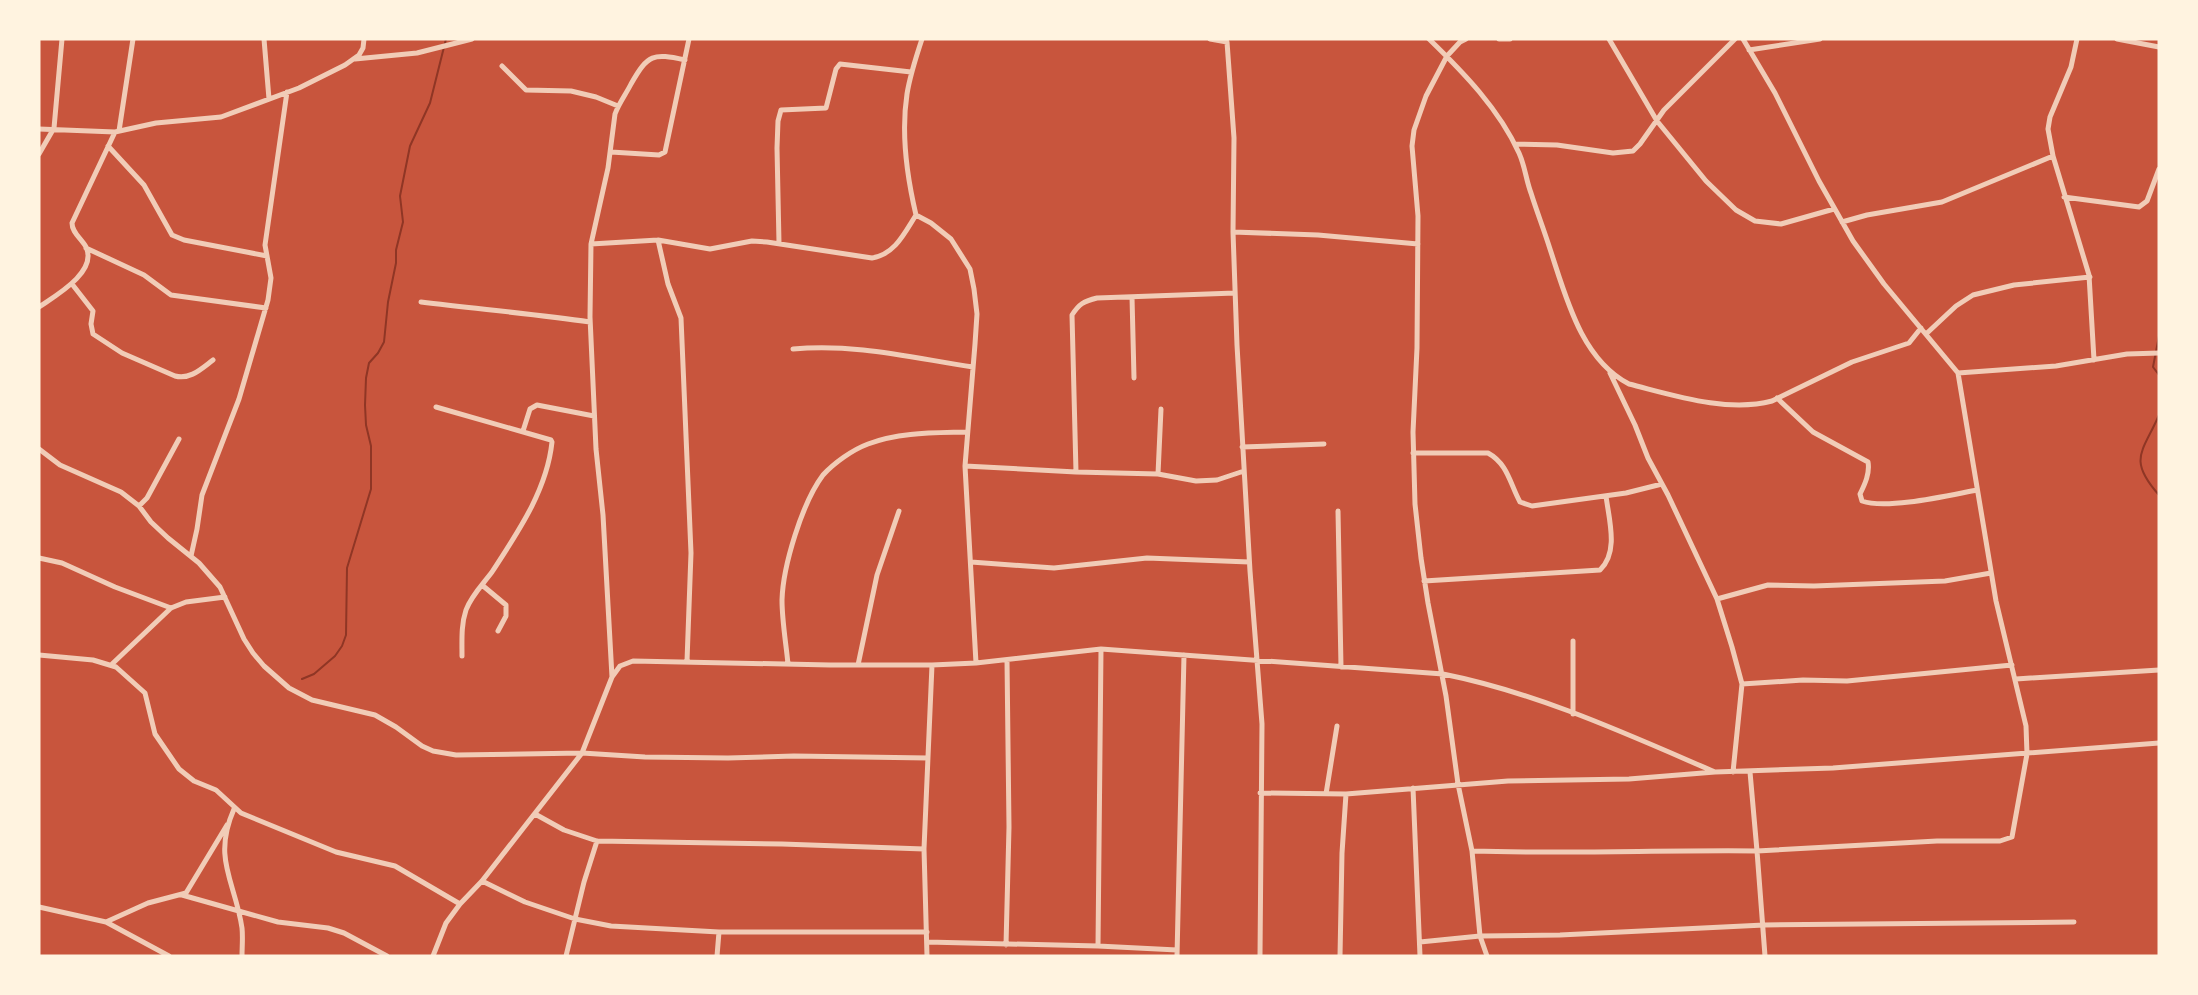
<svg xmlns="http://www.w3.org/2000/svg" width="2198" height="995" viewBox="0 0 2198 995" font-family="Raleway,sans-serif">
<rect width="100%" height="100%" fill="#c8553d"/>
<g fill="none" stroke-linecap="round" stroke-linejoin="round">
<path stroke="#8f3625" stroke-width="2" d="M2159 336 2153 367 2159 375
M2159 415C2143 452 2127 459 2159 495
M302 679 314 674 335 656 342 646 346 635 347 568 371 489V446L366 425 365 405 366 378 369 363 378 353 384 342 388 302 396 263V250L403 222 400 196 410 146 430 103 446 39"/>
<path stroke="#f1ccb7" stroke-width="5" d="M264 39 269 99
M922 39C916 57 910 75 907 94 901 133 907 177 916 215L931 223 951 239 970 269 974 289 977 314 975 344 965 466 976 663
M1210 39 1227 42 1234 138 1233 232 1237 345 1250 571 1262 724 1260 956
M1429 39C1464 73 1499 109 1519 153 1525 166 1526 180 1531 193 1537 212 1544 230 1550 249 1566 297 1581 359 1629 384 1673 395 1727 413 1772 401L1852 362 1909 343 1921 328
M1466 39 1460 42 1447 56 1426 96 1414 130 1412 146 1418 216 1417 348 1413 432 1415 504 1421 558 1428 603 1446 696 1458 784 1472 851 1480 936 1487 956
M1499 39H1510
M1609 39 1657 121 1706 181 1736 210 1755 221 1781 224 1834 209
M1743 39 1775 93 1819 181 1853 241 1884 284 1958 373 1996 601 2026 726 2027 754 2012 837 2000 841H1937L1757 851 1750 772
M2077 39 2071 67 2050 117 2048 129 2053 156 2089 275 2094 360
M2117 39 2159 47
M1749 50 1820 39
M355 59 417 53 472 39
M502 66 526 90 571 91 596 97 618 106
M39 129 115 132 156 123 221 117 299 88 345 65 359 55 363 48 364 39
M119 131 133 39
M1515 144 1557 145 1613 153 1633 151 1640 144 1664 110 1735 39
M108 146 144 185 172 235 184 240 267 256
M611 152 659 155 665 152 689 39
M39 154 54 128 62 39
M2064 197 2139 207 2147 201 2159 169
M1842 222 1867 215 1942 202 2053 156
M1233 232 1318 235 1418 244
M658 240 710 249 752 241 767 242 872 258C895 254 904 234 916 215
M779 243 777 148 778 121 781 110 826 108 836 69 840 64 911 72
M591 244 658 240 668 284 681 318 691 553 687 661
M86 248 144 275 171 295 266 308
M72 284 93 311 91 324 93 334 122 353 175 376C190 380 201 369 213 360
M1132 297 1134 378
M421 302C478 309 534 314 590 322
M39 307C55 296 98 272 86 247 81 238 72 233 72 223L115 132
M1926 334 1956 306 1973 295 2014 285 2090 277
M793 349C854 343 913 358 973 367
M1610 373 1635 425 1648 458 1668 495 1717 599 1732 647 1742 684 1733 772
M1958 373 2056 366 2127 354 2159 353
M1777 398 1813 432 1868 462C1870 473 1865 484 1860 494L1862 501C1887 510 1950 495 1977 490
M436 407 551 440 552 442C547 490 518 532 492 572 483 584 471 596 466 610 461 625 462 640 462 656
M523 431 530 409 537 405 594 416
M1242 447 1324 444
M39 449 60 465 121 492 139 506 151 522 168 538 199 563 220 587 244 639 253 653 264 666 289 688 312 700 375 715 396 727 422 746 433 751 456 755 582 753 645 757 728 758 794 756 928 758
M1413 453H1488C1508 464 1510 484 1520 502L1532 506 1626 493 1662 484
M965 466 1076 472 1158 474 1196 481 1217 480 1244 471
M1076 472 1072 315C1079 304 1084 301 1097 298L1235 293
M1158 474 1161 409
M139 506 147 498 179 439
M1338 511 1341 667
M191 556 197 529 202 495 239 399 268 300 271 278 265 245 287 92
M39 558 62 563 115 587 171 608
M971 562 1054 568 1147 558 1249 562
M1424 581 1600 570C1619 552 1609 520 1606 496
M482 585 506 605V616L498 631
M1717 599 1768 585 1814 586 1945 581 1991 573
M1573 641V714
M39 655 93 660 116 667 145 693 155 734 179 769 194 781 216 790 241 813 336 852 395 866 460 904
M788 664C786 643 782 621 782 600 783 566 802 503 823 475 834 463 852 450 868 444 900 432 934 433 967 432
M111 665 171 608 186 602 225 597
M858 665 877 575 899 511
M612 677 603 515 596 449 590 317 591 244 608 168 615 114C619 103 626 94 631 84 648 54 653 53 685 60
M2016 679 2159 670
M1742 684 1803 680 1847 681 2012 665
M1413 788 1420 956
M1260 793 1346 794 1508 781 1629 779 1715 772 1833 768 2159 743
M1326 794 1337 726
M234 809C212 859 235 881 242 928 243 937 242 947 242 956
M535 814 564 830 597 841 782 844 924 849
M1472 851C1567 854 1662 850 1757 851L1765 956
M482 881 525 902 575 919 611 926 719 932H927
M182 895 278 922 328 928 344 933 387 956
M39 907 106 922 169 956
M106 922 148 903 186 893 227 825
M927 942 1098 946 1177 950
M1420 942 1480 936 1560 935 1764 925 2074 922
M1006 945 1009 827 1007 660
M1098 946 1101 649
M433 956 446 923 460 904 482 881 582 753 612 677 620 666 633 661 830 665H932L976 663 1101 649 1443 674C1538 693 1627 734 1715 772
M566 956 584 882 597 841
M717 956 719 932
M927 956 924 849 932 665
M1177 956 1184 655
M1340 956 1342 853 1346 794"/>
</g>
<rect width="2198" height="995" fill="none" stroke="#fff3e0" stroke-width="81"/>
</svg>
